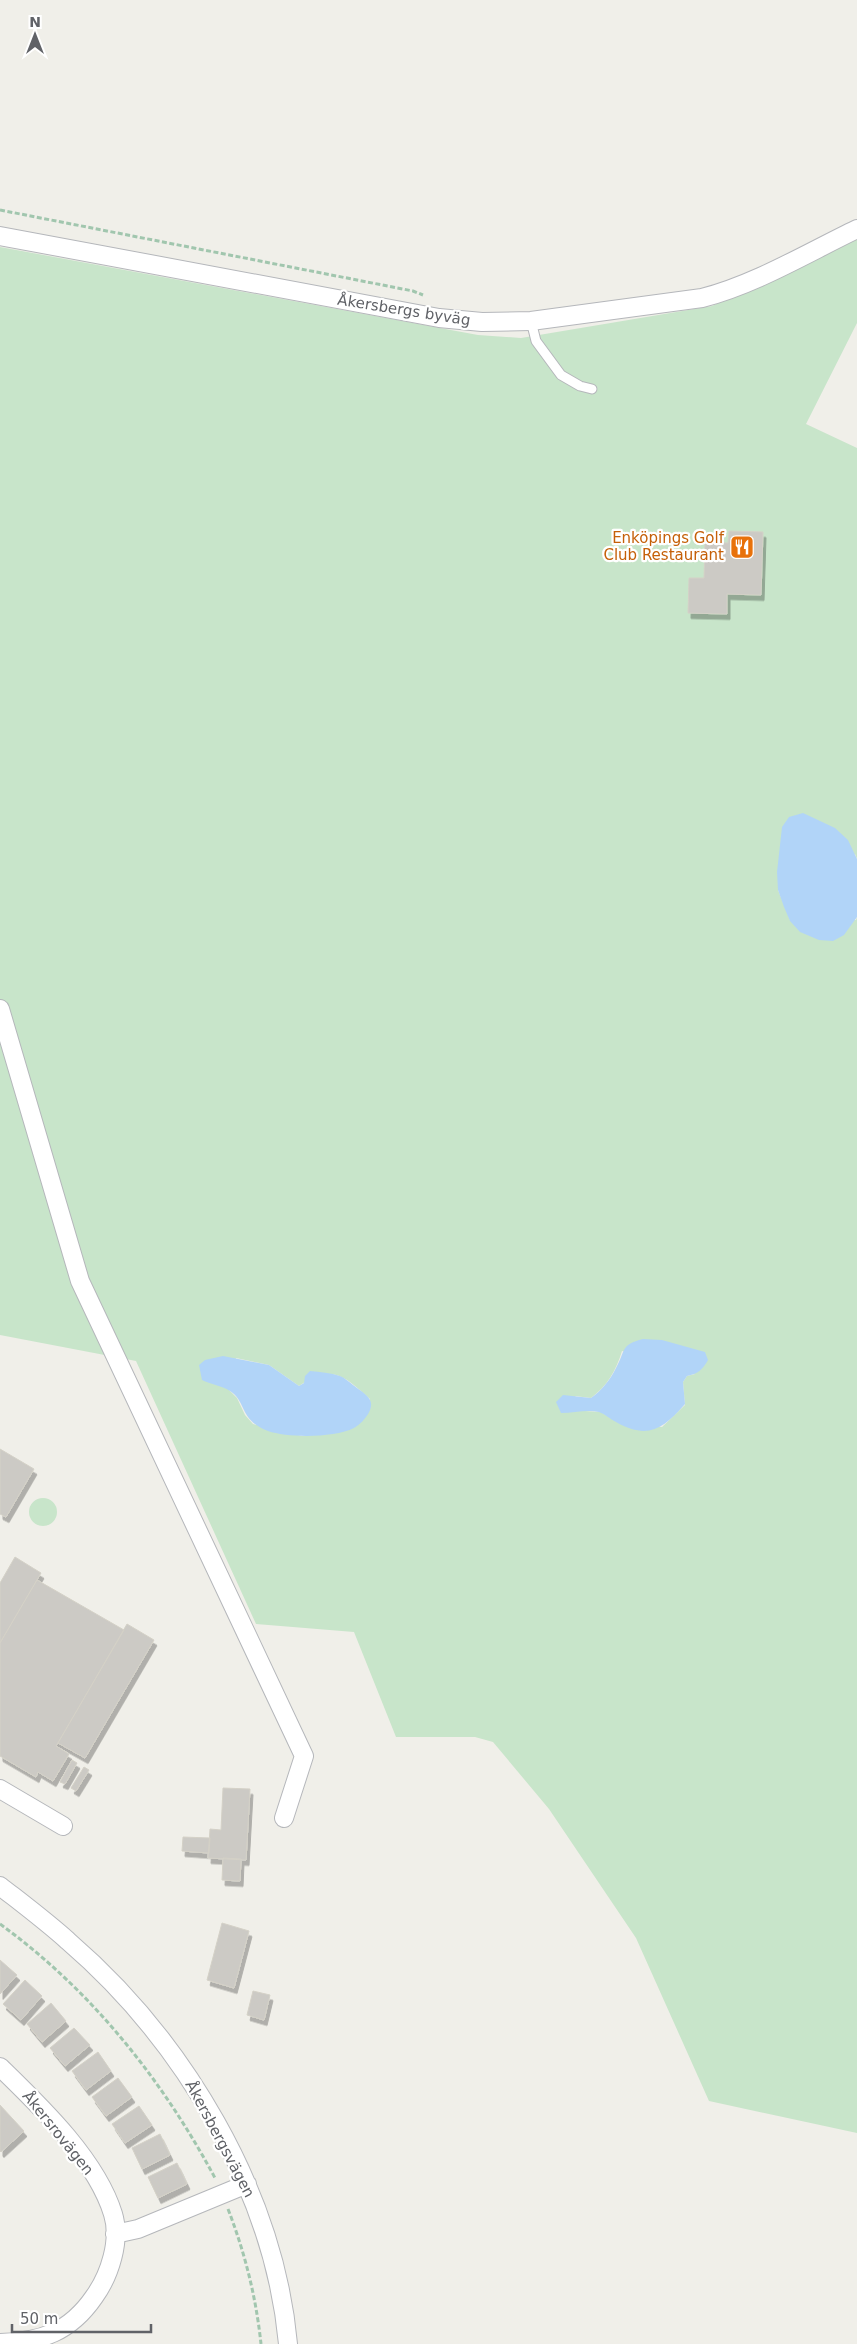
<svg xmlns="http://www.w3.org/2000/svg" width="857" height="2344" viewBox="0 0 857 2344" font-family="'DejaVu Sans',sans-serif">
<defs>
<filter id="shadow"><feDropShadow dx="3" dy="5.5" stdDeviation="0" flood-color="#0004"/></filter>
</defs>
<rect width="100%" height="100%" fill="#f0efe9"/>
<path fill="#c8e5ca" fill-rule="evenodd" d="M857 237V323L806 424 857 448V859L855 854 778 890 790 920H856L857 917V2133L709 2101 636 1938 549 1809 493 1742 475 1737H396L354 1632 256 1624 136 1361 0 1335V247L478 335 521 338 712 306ZM622 1351 695 1374 687 1376 683 1382 685 1405 662 1427 617 1422 601 1412 585 1411 575 1396 591 1398C607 1386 616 1371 622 1351ZM236 1358 269 1365 299 1386C332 1364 343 1375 370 1399L355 1427 336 1432 302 1436 253 1424 245 1415 237 1398 229 1390Z
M29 1512a14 14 0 1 1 28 0a14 14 0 1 1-28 0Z"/>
<path fill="#b1d4f8" d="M803 813 835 828 848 840 857 859V917L844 935 833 941 819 940 800 932 790 921 784 907 778 890 777 872 782 827 789 817Z
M643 1339 662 1340 705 1352 708 1360C703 1369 698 1374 687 1376L683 1382 685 1404C663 1429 648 1440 616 1422 610 1419 605 1414 599 1412 587 1409 574 1413 561 1413L556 1402 563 1395 591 1398C602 1390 610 1380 616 1368 626 1350 620 1345 643 1339Z
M223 1356 269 1365 299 1386 304 1383 305 1376 310 1371C320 1372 331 1373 340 1376 345 1378 349 1382 353 1385 358 1389 367 1394 370 1400 375 1409 362 1424 354 1428 334 1438 288 1438 268 1431 239 1420 247 1402 230 1391 223 1386 210 1384 202 1380L199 1365 205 1360Z"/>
<path fill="#cccac5" stroke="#d4d1c7" filter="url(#shadow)" d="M729 531 763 532 761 595 727 594V614L688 613 689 578H704L705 542 728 543Z
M0 1449 34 1469 6 1517 0 1514Z
M15 1557 41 1573 0 1643V1583Z
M37 1580 124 1630 56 1746 69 1754 53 1781 38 1772 36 1777 0 1756V1643Z
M127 1624 154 1640 85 1758 58 1743Z
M72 1760 77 1763 65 1784 60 1782Z
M84 1767 89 1770 76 1791 71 1788Z
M223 1788 250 1789 246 1860 208 1858 210 1829 221 1830Z
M183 1837 210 1838 209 1853 182 1851Z
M223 1858 241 1859 240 1881 222 1880Z
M222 1923 249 1931 234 1988 207 1980Z
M0 1960 17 1975 0 1994Z
M25 1980 42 1996 21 2020 3 2004Z
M253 1991 270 1995 264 2020 247 2015Z
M51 2003 66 2021 42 2042 27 2024Z
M74 2028 90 2045 65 2066 50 2048Z
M98 2052 111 2071 86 2090 72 2071Z
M118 2078 132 2097 106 2116 92 2097Z
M0 2105 24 2131 1 2152 0 2151Z
M139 2106 152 2125 125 2143 112 2124Z
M160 2134 170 2155 142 2169 132 2148Z
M177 2163 187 2184 158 2198 148 2177Z"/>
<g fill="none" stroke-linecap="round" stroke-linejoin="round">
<g stroke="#b5b7bb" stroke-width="11">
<path id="service" d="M531 321 536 341 561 375 580 386 592 389"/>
</g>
<g stroke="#b5b7bb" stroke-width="20">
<path id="minor" d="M0 236 439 318 482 322 531 321 702 298C756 284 807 253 857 229
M0 1009 80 1281 304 1756 284 1818
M0 1789 63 1826
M0 1886C23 1904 47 1922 68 1941 183 2040 274 2191 288 2344
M0 2067C40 2106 96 2159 113 2214 121 2240 110 2275 94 2297 70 2332 41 2342 0 2343
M115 2234 138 2229 247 2184"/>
</g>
<path stroke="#a1c6ae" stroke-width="3" stroke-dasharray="5 2.5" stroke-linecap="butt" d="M0 210 413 291 423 295
M0 1924C91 1990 162 2079 215 2178
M228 2209C245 2253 256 2297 261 2344"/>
<use href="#service" stroke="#fff" stroke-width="9"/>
<use href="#minor" stroke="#fff" stroke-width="18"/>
</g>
<defs>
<g id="restaurant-square" transform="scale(1.25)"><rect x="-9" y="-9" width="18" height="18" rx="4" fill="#e8710a" stroke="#fff"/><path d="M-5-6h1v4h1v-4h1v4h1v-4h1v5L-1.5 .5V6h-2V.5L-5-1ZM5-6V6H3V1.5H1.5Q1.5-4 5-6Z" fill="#fff"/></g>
</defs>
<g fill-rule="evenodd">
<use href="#restaurant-square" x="742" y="547"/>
</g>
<g text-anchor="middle" stroke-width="4.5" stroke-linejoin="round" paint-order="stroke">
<g font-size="15" fill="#606267" stroke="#fff">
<text transform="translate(404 310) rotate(9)" y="5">Åkersbergs byväg</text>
<text transform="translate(58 2133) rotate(51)" y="5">Åkersrovägen</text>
<text transform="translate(220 2139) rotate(62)" y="5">Åkersbergsvägen</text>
</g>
<g font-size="15" fill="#c56008" stroke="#fff" text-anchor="end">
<text x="724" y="543">Enköpings Golf<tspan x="724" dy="17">Club Restaurant</tspan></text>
</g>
</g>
<g transform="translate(35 35)" stroke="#ffffff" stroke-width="4" paint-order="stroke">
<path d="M0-4L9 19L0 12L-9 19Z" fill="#606267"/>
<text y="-8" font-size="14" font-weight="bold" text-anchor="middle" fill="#606267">N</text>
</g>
<path d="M12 2324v8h139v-8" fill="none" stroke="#606267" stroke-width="2.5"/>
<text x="20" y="2324" font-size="15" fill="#606267" stroke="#ffffff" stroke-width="4" paint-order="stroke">50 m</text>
</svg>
